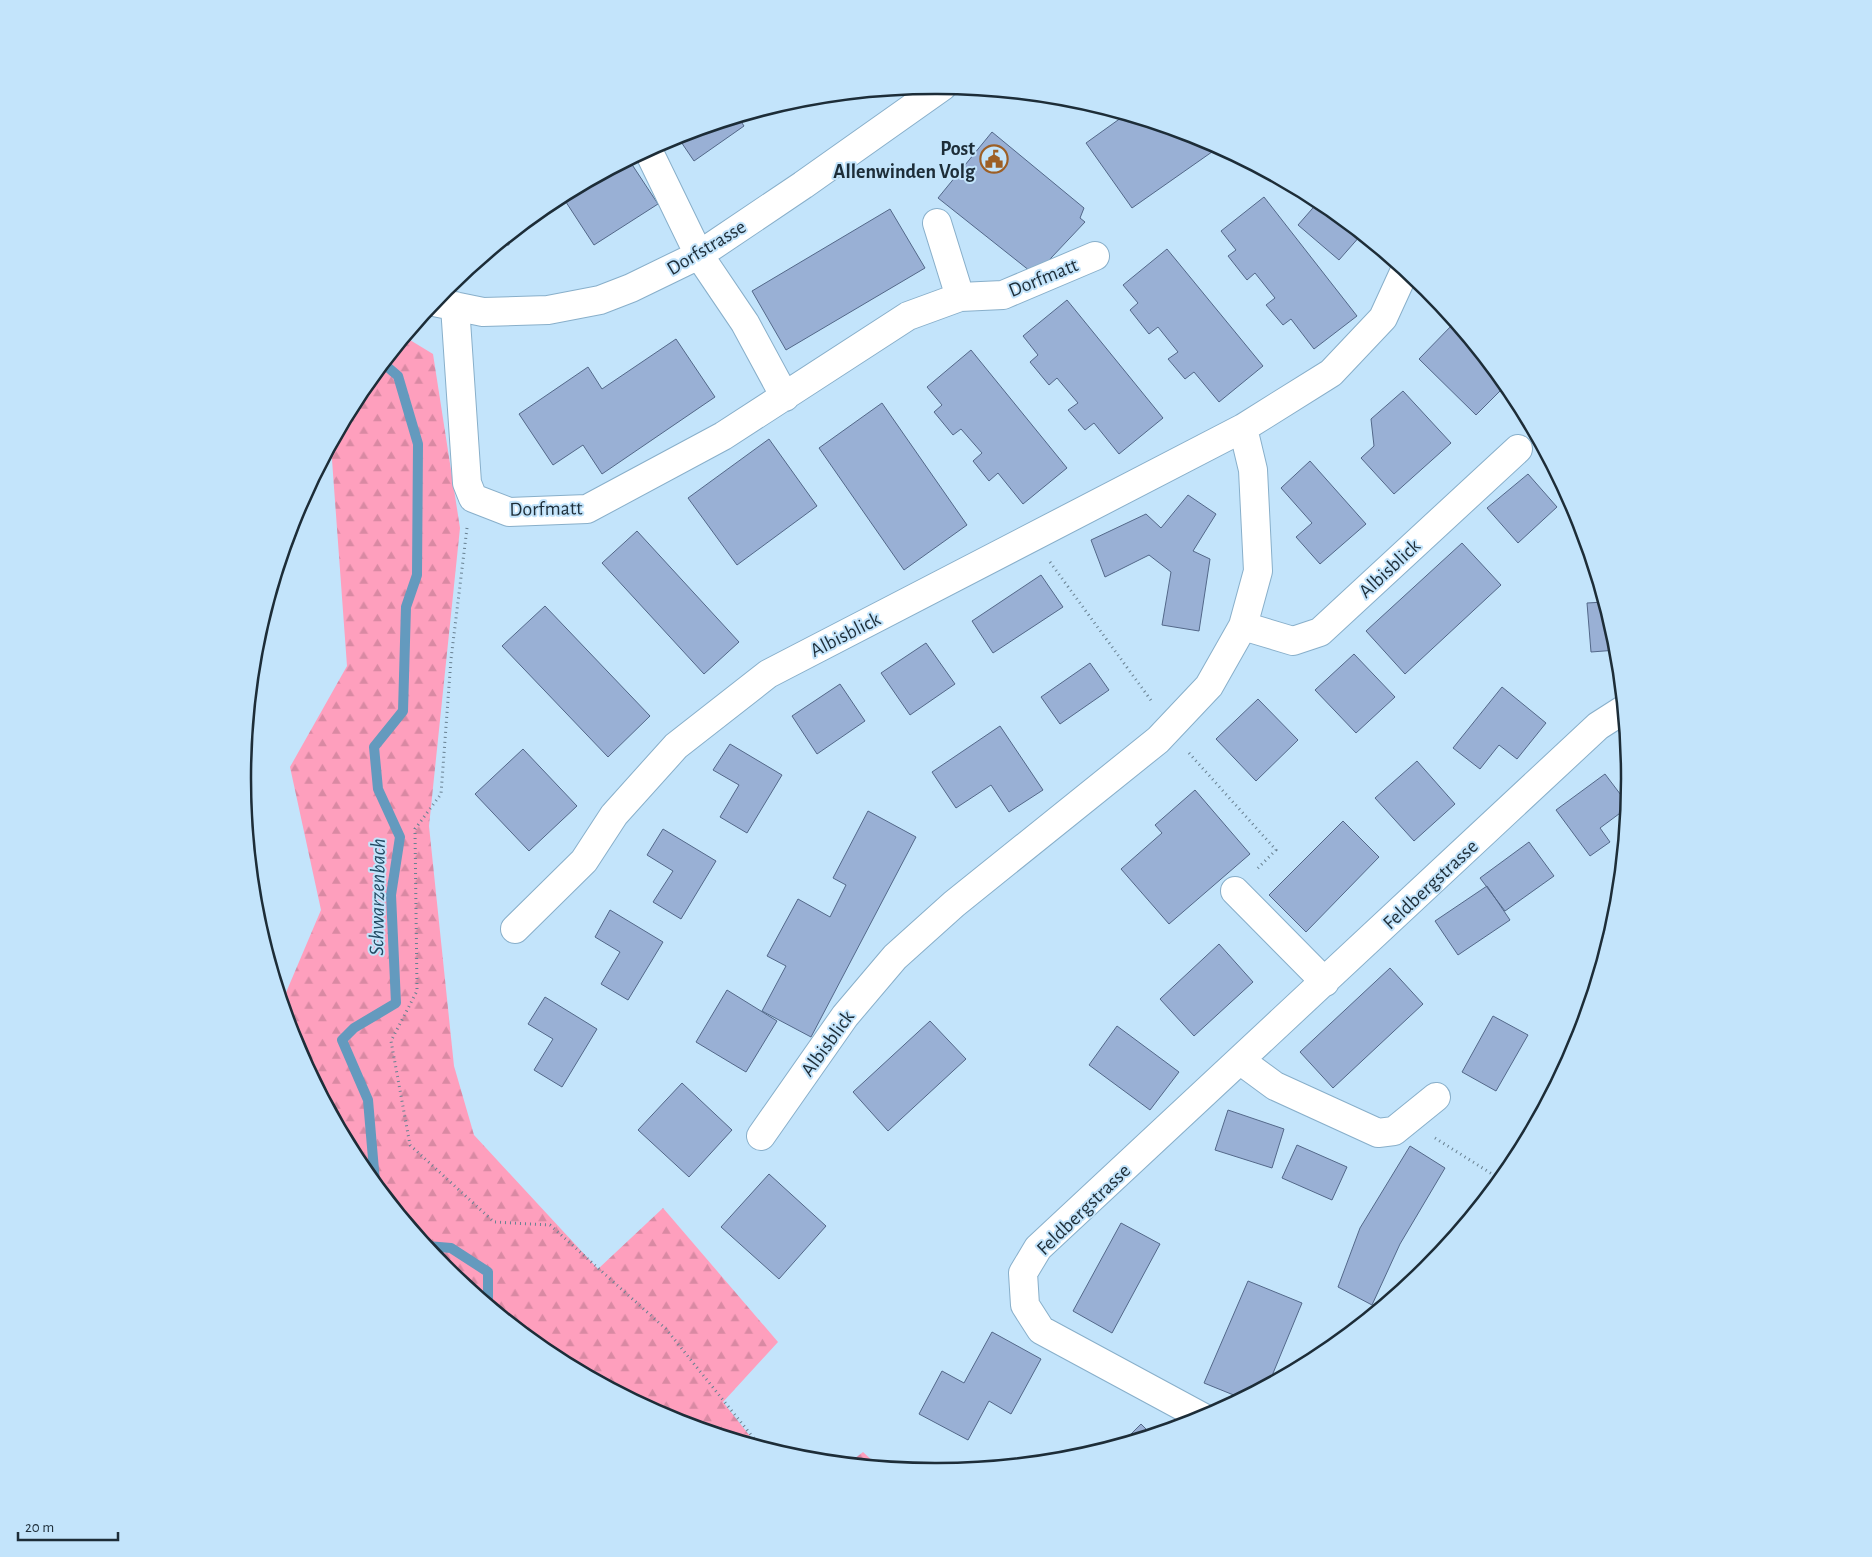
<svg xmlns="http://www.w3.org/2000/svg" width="1872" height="1557" viewBox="0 0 1872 1557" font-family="'Alegreya Sans',sans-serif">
<defs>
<pattern id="forest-firs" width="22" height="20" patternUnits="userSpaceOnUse" patternTransform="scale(1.25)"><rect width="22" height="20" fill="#fe9fbd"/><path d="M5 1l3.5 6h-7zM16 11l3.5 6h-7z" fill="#d989a3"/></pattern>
</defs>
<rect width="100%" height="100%" fill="#c3e4fb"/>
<path fill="url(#forest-firs)" d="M405 337 433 354 460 528 429 826 454 1066 474 1135 598 1269 663 1208 778 1342 723 1402 757 1445 670 1419 550 1355 445 1269 359 1164 295 1044 282 1002 321 910 290 767 347 666 331 446 360 393Z
M863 1452 878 1466 849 1463Z"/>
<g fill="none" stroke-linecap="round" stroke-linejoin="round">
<path stroke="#649abe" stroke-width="10" d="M375 1182 368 1100 342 1040 354 1028 396 1003 391 895 400 837 378 789 374 747 403 711 406 607 417 575 418 444 398 376 384 364
M427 1246 451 1248 488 1272V1303"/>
</g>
<path fill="#99b0d5" stroke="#536889" d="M1125 115 1202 138 1219 147 1132 208 1086 143Z
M738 117 744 126 694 161 677 136Z
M992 132 1084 208 1080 218 1085 222 1035 275 938 198Z
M629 160 658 204 594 245 562 196Z
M1264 197 1357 316 1314 349 1291 319 1283 325 1266 305 1275 298 1255 273 1247 280 1228 256 1236 250 1221 231Z
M1319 201 1361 235 1339 260 1298 225Z
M890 209 925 268 786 350 752 291Z
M509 236V245H499Z
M1167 249 1263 366 1219 402 1194 372 1185 379 1168 359 1178 352 1158 327 1149 334 1130 310 1138 303 1123 285Z
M1067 300 1163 418 1119 454 1094 423 1085 430 1068 410 1078 403 1057 378 1049 385 1030 362 1038 355 1023 336Z
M1455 322 1506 385 1476 415 1419 359Z
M676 339 715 397 602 474 583 445 553 465 519 414 588 367 602 389Z
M971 350 1067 468 1023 504 998 473 989 481 973 461 982 453 961 429 953 435 934 412 942 405 927 387Z
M1403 391 1451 443 1394 494 1361 458 1374 446 1371 419Z
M882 403 967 525 904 570 819 448Z
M769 439 817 506 737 565 688 498Z
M1310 461 1366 524 1320 564 1296 537 1312 523 1281 488Z
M1528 474 1557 507 1518 543 1487 508Z
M1188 495 1216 514 1193 551 1210 559 1199 631 1162 625 1171 572 1149 555 1105 577 1091 540 1146 514 1161 528Z
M637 531 739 642 704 674 602 563Z
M1462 543 1501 585 1405 674 1366 631Z
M1041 575 1063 607 993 653 972 621Z
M1604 602 1617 650 1591 652 1587 603Z
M545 606 650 716 608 757 502 646Z
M926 643 955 684 910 715 881 673Z
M1354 654 1395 697 1356 733 1315 690Z
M1090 663 1109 690 1060 724 1041 697Z
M840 684 865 721 817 754 792 716Z
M1502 687 1546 723 1517 759 1499 745 1480 769 1453 748Z
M1258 699 1298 740 1256 781 1216 739Z
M1000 726 1043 790 1009 812 991 785 956 808 932 772Z
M730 744 782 775 747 833 720 817 739 785 713 770Z
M523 749 577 806 529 851 475 794Z
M1417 761 1455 804 1414 841 1375 798Z
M1605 774 1627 803V808L1600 828 1610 842 1590 856 1556 810Z
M1195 790 1250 854 1169 924 1121 869 1162 833 1155 825Z
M868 811 916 837 811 1037 762 1011 786 966 767 956 798 899 830 917 846 885 833 878Z
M1343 821 1379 857 1306 932 1269 895Z
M663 829 716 861 681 919 653 902 673 871 647 855Z
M1529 842 1554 876 1505 911 1480 878Z
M1487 886 1510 920 1458 955 1435 921Z
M610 910 663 942 628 1000 601 984 620 952 595 937Z
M1219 944 1253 982 1194 1036 1160 999Z
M1390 968 1423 1004 1333 1088 1300 1052Z
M727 990 777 1021 746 1072 696 1042Z
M545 997 597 1029 562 1087 534 1070 553 1039 528 1024Z
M1493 1016 1528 1035 1496 1091 1462 1072Z
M930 1021 966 1059 888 1131 853 1092Z
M1117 1026 1179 1072 1150 1110 1089 1065Z
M682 1083 732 1130 689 1177 638 1130Z
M1228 1110 1284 1129 1272 1168 1215 1150Z
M1297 1145 1347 1167 1332 1200 1282 1178Z
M1410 1146 1445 1168 1400 1244 1372 1305 1338 1287 1360 1228Z
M769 1174 826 1226 779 1279 721 1227Z
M1121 1223 1160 1244 1112 1333 1073 1311Z
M1248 1281 1302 1303 1269 1383 1241 1398 1204 1383Z
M992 1332 1041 1359 1011 1414 989 1401 968 1440 919 1414 942 1371 964 1383Z
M1141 1424 1151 1434 1121 1444Z"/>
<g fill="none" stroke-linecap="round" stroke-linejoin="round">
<g stroke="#88afca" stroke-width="30">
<path id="minor" d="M648 150 699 255 745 323 785 397
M960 297 1003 295 1095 256
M434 302 483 312 548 310 600 300 631 288 699 255 803 185 943 86
M455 306 467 483 473 498 509 512 587 509 723 436 908 316 960 297 937 223
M1243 626 1293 641 1320 632 1518 449
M1235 891 1325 982
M515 929 584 861 614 815 676 746 768 674 1243 428 1331 373 1383 318 1405 270
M1241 1061 1275 1086 1378 1133 1394 1131 1436 1097
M761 1136 845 1016 895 957 954 904 1158 740 1209 686 1243 626 1258 571 1253 470 1243 428
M1204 1418 1041 1330 1025 1305 1023 1273 1038 1248 1598 726 1623 710"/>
</g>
<path stroke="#688091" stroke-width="3" stroke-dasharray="1 4" stroke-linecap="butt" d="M467 528 451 659 441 794 415 829 417 991 391 1041 410 1145 494 1222 550 1225 666 1329 760 1446
M1050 562 1153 703
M1189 753 1276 850 1256 870
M1435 1138 1500 1179"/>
<use href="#minor" stroke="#fff" stroke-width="28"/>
</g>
<defs>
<g id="civic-ring" transform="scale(1.4375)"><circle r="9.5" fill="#c3e4fb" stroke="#9d5f25" stroke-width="1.5"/><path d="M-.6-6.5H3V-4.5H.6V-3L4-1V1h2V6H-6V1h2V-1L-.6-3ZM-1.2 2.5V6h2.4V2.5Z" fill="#9d5f25"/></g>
</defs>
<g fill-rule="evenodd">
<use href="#civic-ring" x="994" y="159"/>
</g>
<g text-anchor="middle" stroke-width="4" stroke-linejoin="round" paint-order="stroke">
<g font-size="20" font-weight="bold" fill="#1d2d38" stroke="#c3e4fb" text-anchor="end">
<text x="975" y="155">Post<tspan x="975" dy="23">Allenwinden Volg</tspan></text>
</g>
<g font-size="20" fill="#1d2d38" stroke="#c3e4fb">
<text transform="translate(706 247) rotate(-31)" y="7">Dorfstrasse</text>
<text transform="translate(1043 277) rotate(-22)" y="7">Dorfmatt</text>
<text transform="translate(546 508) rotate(-1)" y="7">Dorfmatt</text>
<text transform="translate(1389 568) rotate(-43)" y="7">Albisblick</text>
<text transform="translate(845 634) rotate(-27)" y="7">Albisblick</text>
<text transform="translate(1430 884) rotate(-43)" y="7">Feldbergstrasse</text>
<text transform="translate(827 1043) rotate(-54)" y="7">Albisblick</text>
<text transform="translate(1083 1209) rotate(-44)" y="7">Feldbergstrasse</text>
</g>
<g font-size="21" font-style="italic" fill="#224962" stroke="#c3e4fb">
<text transform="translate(377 897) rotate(-89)" y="7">Schwarzenbach</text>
</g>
</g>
<path d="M0 0H1872V1557H0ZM935 94H937A684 684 0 0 1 1621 778V779A684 684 0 0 1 937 1463H935A684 684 0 0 1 251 779V778A684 684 0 0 1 935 94Z" fill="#c3e4fb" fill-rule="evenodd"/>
<path fill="none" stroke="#1d2d38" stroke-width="2.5" d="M935 94H937A684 684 0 0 1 1621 778V779A684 684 0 0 1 937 1463H935A684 684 0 0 1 251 779V778A684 684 0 0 1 935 94Z"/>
<path d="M18 1532v8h100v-8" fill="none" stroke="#1d2d38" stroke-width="2.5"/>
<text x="25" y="1532" font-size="15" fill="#1d2d38" stroke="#c3e4fb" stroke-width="4" paint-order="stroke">20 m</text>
</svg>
